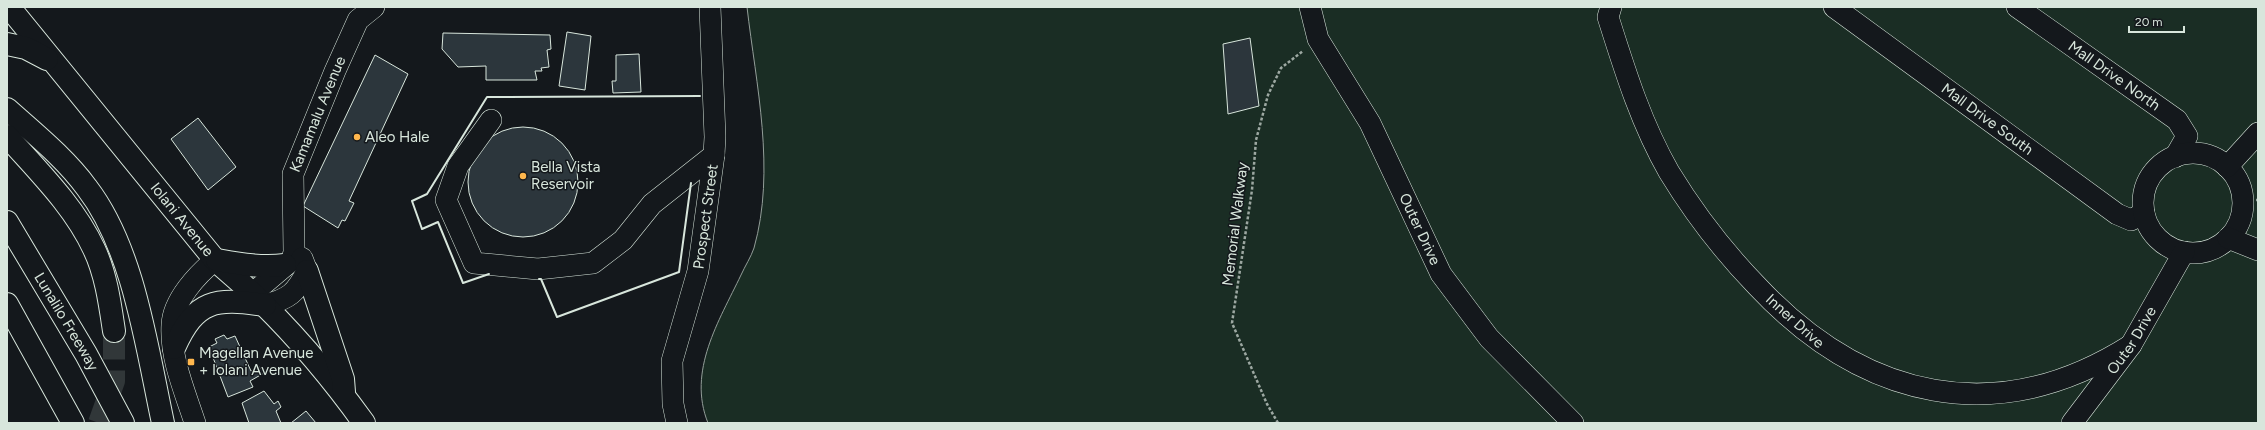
<svg xmlns="http://www.w3.org/2000/svg" width="2265" height="430" viewBox="0 0 2265 430" font-family="Figtree,sans-serif">
<rect width="100%" height="100%" fill="#14181c"/>
<path fill="#1a2d24" stroke="#939e99" d="M747 7H2258V423H708C687 371 719 321 741 275 745 266 751 257 754 248 776 170 756 85 747 7Z"/>
<path fill="#2c363c" stroke="#d8e6dc" d="M567 32 591 36 585 90 559 86Z
M443 33 550 35 551 49 547 50 549 67 541 68 542 71H535L537 80H486V66L458 67 442 49Z
M1250 38 1259 106 1228 114 1223 44Z
M639 54 641 92 613 93 612 81H616V55Z
M375 55 408 74 349 201 354 203 345 221 342 220 338 228 303 206Z
M198 118 236 167 208 190 171 139Z
M468 182a55 55 0 1 1 110 0a55 55 0 1 1-110 0Z
M224 335 227 339 235 336 251 371 260 367 264 373 250 381 253 387 228 397 209 347 217 343 215 339Z
M264 391 274 404 278 401 281 407 276 411 281 423H249L242 403Z
M306 411 316 423H291Z"/>
<g fill="none" stroke-linecap="round" stroke-linejoin="round">
<path stroke="#313739" stroke-width="22" stroke-dasharray="22 11" stroke-linecap="butt" d="M99 423 114 381V331"/>
<g stroke="#d8e6dc" stroke-width="22">
<g id="minor">
<path id="s1" d="M1310 7 1318 39 1370 123 1441 274 1489 338 1573 423"/>
<path d="M1611 7 1608 17C1625 71 1641 123 1669 172 1694 213 1724 252 1757 286 1864 400 1997 430 2131 345"/>
<path id="s2" d="M1834 7 2117 214 2131 220 2144 213"/>
<path id="s3" d="M2017 7 2177 120 2187 136 2175 157"/>
<path d="M491 120 458 166 446 200 474 263 538 269 593 263 623 240 652 204 714 155"/>
<circle cx="2193" cy="203" r="50"/>
<path d="M2227 167 2258 133"/>
<path d="M2228 238 2258 250"/>
<path id="s4" d="M253 293 292 260 294 252 293 174 335 71 358 20 374 7"/>
<path d="M265 305C289 299 296 293 307 271L302 258"/>
<path d="M195 423C185 392 170 358 172 325 173 300 198 274 215 260"/>
<path id="s5" d="M677 423 673 404 672 361 698 271 714 155 715 137 710 7"/>
<path id="s6" d="M2072 423 2131 345 2184 252"/>
</g>
</g>
<g stroke="#d8e6dc" stroke-width="24">
<g id="major">
<path id="s7" d="M9 7 215 260C271 307 321 363 364 423"/>
<path d="M7 44 26 48 47 59"/>
<path d="M217 260C240 264 261 268 285 265"/>
<path d="M307 271 343 379 344 392"/>
<path d="M174 348C196 299 215 298 265 305"/>
</g>
</g>
<g stroke="#d8e6dc" stroke-width="24">
<g id="highway">
<path d="M7 109C35 134 65 158 87 188 134 249 147 349 163 423"/>
<path d="M7 136C38 171 74 206 94 249 106 274 110 304 114 331"/>
<path id="s8" d="M7 222 86 354 123 423"/>
<path d="M7 304 73 423"/>
</g>
</g>
<path stroke="#9da8a2" stroke-width="2.5" stroke-dasharray="3 2" stroke-linecap="butt" d="M2256 200H2258
M1278 423 1267 404 1232 323 1252 190 1256 140 1268 95 1281 68 1303 51"/>
<use href="#minor" stroke="#14181c" stroke-width="21"/>
<use href="#major" stroke="#14181c" stroke-width="22"/>
<use href="#highway" stroke="#14181c" stroke-width="22"/>
<path stroke="#d8e6dc" stroke-width="2" d="M489 274 463 283 438 222 422 229 412 201 427 194 487 97 700 96
M539 279H541L557 317 679 272 691 183"/>
</g>
<g fill="#ffb74d" stroke="#14181c" stroke-width="1.5">
<circle cx="357" cy="137" r="4"/>
<circle cx="523" cy="176" r="4"/>
<rect x="187" y="358" width="8" height="8" rx="2"/>
</g>
<g text-anchor="middle" stroke-width="3" stroke-linejoin="round" paint-order="stroke">
<g font-size="15" fill="#d8e6dc" stroke="#14181c">
<text dy="5" stroke="none"><textPath href="#s3" startOffset="119">Mall Drive North</textPath></text>
<text dy="5" stroke="none"><textPath href="#s4" startOffset="202">Kamamalu Avenue</textPath></text>
<text dy="5" stroke="none"><textPath href="#s2" startOffset="190">Mall Drive South</textPath></text>
<text dy="5" stroke="none"><textPath href="#s5" startOffset="211">Prospect Street</textPath></text>
<text dy="5" stroke="none"><textPath href="#s7" startOffset="274">Iolani Avenue</textPath></text>
<text transform="translate(1235 224) rotate(-83)" y="5">Memorial Walkway</text>
<text dy="5" stroke="none"><textPath href="#s1" startOffset="249">Outer Drive</textPath></text>
<text transform="translate(1795 321) rotate(42)" y="5">Inner Drive</text>
<text dy="5" stroke="none"><textPath href="#s8" startOffset="116">Lunalilo Freeway</textPath></text>
<text dy="5" stroke="none"><textPath href="#s6" startOffset="102">Outer Drive</textPath></text>
</g>
<g font-size="15" fill="#d8e6dc" stroke="#14181c" text-anchor="start">
<text x="365" y="142">Aleo Hale</text>
<text x="531" y="172">Bella Vista<tspan x="531" dy="17">Reservoir</tspan></text>
<text x="199" y="358">Magellan Avenue<tspan x="199" dy="17">+ Iolani Avenue</tspan></text>
</g>
</g>
<rect width="2265" height="430" fill="none" stroke="#d8e6dc" stroke-width="16"/>
<path d="M2129 26v6h55v-6" fill="none" stroke="#d8e6dc" stroke-width="2"/>
<text x="2135" y="26" font-size="12" fill="#d8e6dc" stroke="#14181c" stroke-width="3" paint-order="stroke">20 m</text>
</svg>
